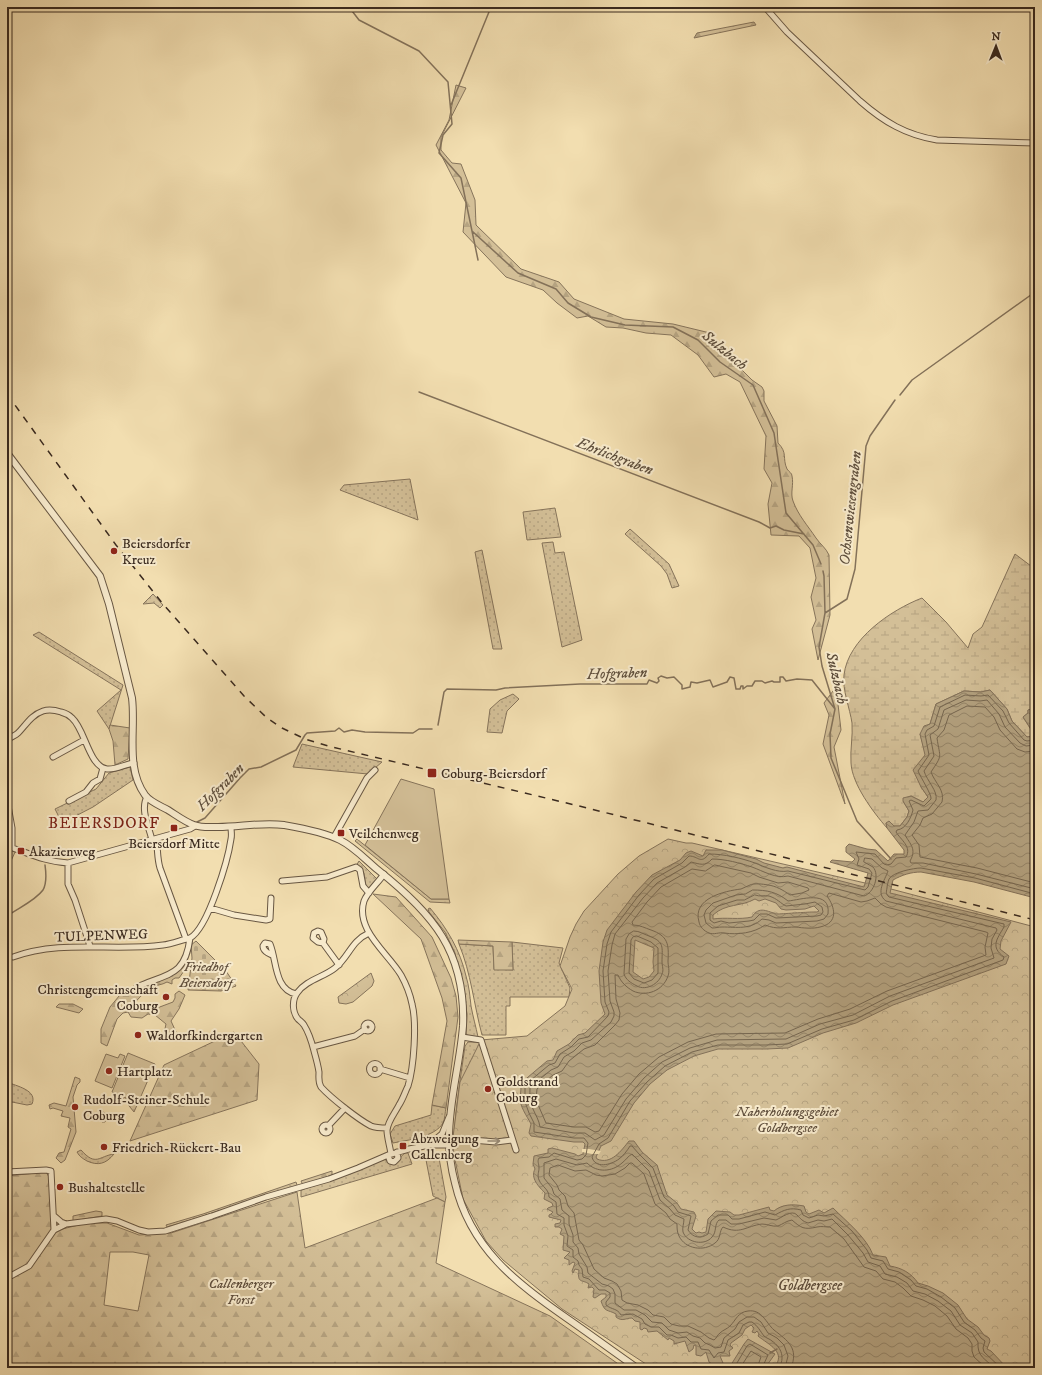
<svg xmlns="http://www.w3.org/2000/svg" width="1042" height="1375" viewBox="0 0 1042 1375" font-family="'IM FELL DW Pica',serif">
<defs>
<pattern id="grass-dots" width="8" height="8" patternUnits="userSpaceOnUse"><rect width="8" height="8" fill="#d3bf97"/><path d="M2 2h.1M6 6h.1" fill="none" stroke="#b6a482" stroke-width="1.8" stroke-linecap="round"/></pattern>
<pattern id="forest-firs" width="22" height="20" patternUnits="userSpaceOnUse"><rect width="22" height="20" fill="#d3bf97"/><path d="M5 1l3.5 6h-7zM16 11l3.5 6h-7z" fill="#b6a482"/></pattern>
<pattern id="wetland-marsh" width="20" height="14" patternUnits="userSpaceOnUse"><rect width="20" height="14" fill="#d3bf97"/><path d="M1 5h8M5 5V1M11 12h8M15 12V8" fill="none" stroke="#b6a482"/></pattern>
<pattern id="cemetery-stones" width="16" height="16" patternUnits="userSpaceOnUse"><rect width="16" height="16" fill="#d3bf97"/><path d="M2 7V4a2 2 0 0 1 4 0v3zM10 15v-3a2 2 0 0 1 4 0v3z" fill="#b6a482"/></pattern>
<pattern id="park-crowns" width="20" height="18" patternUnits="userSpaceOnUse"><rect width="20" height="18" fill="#d3bf97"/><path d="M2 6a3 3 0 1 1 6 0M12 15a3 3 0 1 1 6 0" fill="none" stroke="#b6a482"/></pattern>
<pattern id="water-waves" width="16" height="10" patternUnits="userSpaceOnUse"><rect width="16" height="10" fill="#b3a17f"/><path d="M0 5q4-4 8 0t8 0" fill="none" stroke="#938367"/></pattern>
</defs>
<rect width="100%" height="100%" fill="#f2deb0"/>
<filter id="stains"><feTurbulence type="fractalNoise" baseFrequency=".005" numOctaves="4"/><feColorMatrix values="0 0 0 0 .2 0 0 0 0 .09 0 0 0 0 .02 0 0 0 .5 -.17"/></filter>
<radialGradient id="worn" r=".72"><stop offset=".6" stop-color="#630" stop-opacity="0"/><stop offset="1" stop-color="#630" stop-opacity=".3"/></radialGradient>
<path fill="url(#grass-dots)" stroke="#86745b" d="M410 479 418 520 340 490 344 485Z
M555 508 561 537 527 540 523 512Z
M630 529 669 564 679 586 672 588 667 574 661 566 625 534Z
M553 542 555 553 564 552 582 640 562 647 542 543Z
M482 550 502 649H493L475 552Z
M153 594 163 605 160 608 154 603 143 604Z
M39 632 123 685 109 729 97 711 121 690 33 635Z
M513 694 519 699 507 711 502 733 487 732 490 709 500 700Z
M302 744 382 762 368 774 293 767Z
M130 767 133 780 93 807 62 823 55 809 96 789 109 773Z
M359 861 377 879 370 888H367C362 877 369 873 356 866Z
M430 908C447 928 460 950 466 976 469 986 470 996 471 1006 473 1017 476 1027 478 1037H470L466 1034 467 1014 465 1000 455 953 445 932 429 912 428 909Z
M512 942 563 948 559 963 570 988 569 997H510V1006H506V1035H482C474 1005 471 973 459 944L493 946 494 969 513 970Z
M468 1042H480L454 1133C456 1104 461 1075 465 1046Z
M7 1082C16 1086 38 1090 32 1104L27 1105 7 1101Z
M121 1096 138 1103 134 1112Z
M432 1105 446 1108C445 1112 445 1119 443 1123 435 1137 408 1140 393 1143L390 1134 395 1126 431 1115Z
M103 1112 108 1115 105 1122H102L99 1118 100 1114Z
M81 1150C96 1167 99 1156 114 1154 106 1164 98 1166 87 1161 82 1158 80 1157 77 1152Z
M405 1153H408L412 1164 301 1197V1190L346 1175 384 1159 391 1164C401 1162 398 1158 405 1153Z
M439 1158 446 1197 445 1202 433 1196 426 1160Z
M296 1182 297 1185 296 1187 167 1227 166 1225 203 1214Z"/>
<path fill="url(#forest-firs)" stroke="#86745b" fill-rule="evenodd" d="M754 22 756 25 694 38 697 33Z
M456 85 466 88 441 137V150L452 163 461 164 475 200 476 225 521 269 559 282 574 299 624 319 673 324 710 333 737 365 752 380 762 387 764 391V401L777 426 778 443C788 453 782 458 787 469 789 472 792 473 792 476 794 485 790 493 793 501 798 515 808 526 816 538 820 544 826 548 829 555L830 615 818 660 812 629 816 620 811 597 816 578 810 548 799 536 771 535 768 504 772 483 764 469 766 436 740 382 726 374 714 377 698 355 671 335 646 333 623 328 606 327 588 316 577 318 557 303 543 290 506 277 463 232 466 203 436 145 449 120Z
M836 687 841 730 834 747 845 804 823 744 829 715 824 703Z
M110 725 130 728 128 759 115 765 113 741 109 729Z
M357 839 431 899H449L450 903 430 902 355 841Z
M373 894 396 897 432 937 451 978 456 996 458 1017 446 1108 432 1105 447 1021 442 998 421 939Z
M458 940 512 942 513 970H494L493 946 459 944Z
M186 963 184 971 179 978H175L172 980V984L167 982C162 985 156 985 152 987 144 992 137 1000 131 1007L157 1008 173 1002 175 998V994L179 991 185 995 179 1009 171 1021 176 1032 166 1040 163 1038 166 1024 155 1015 148 1014 142 1018 131 1017 128 1012 123 1013 117 1019 107 1046 101 1043V1029L110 1007 124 990 133 993H139L141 987 170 976Z
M59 1004H73L83 1009 79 1013 56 1007Z
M234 1032 259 1064 257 1100 130 1141 164 1065Z
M75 1077 80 1079V1082L77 1085 73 1097 76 1132 65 1160 61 1163 56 1158 59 1153 64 1152 71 1129 68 1127 70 1118 61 1116 63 1111 53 1108 50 1109 49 1105 54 1103 66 1106Z
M332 1171V1175L303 1185 301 1181Z
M46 1172 49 1177 53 1218 58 1230 87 1223H107L139 1235 171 1233 297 1192 305 1248 437 1198 445 1202 436 1263 550 1316 624 1368H7V1176ZM110 1252H133L149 1255 138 1311 104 1305Z
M96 1211 102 1212V1216L73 1221V1216Z"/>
<path fill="url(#wetland-marsh)" stroke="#86745b" d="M1015 554 1035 569V708L1028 710V713L1023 717 1035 736 1027 737 1012 721 1007 709 990 690 981 692 964 691 936 704 930 724 920 734 926 755 921 787 928 797 923 802 911 796 903 801 909 811 907 817 900 826H894L886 823 887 828C873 812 852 784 851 763 850 750 853 736 852 723 850 709 842 689 844 675 848 639 891 610 922 598L946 622 968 648 973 634 982 627Z"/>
<path fill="url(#cemetery-stones)" stroke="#86745b" d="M196 941 226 971 236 986 221 991 188 990 192 958 191 945Z"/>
<path fill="url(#park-crowns)" stroke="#86745b" d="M668 839 686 843H692L891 889 1035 927V1368H652L562 1309 503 1260 486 1241 463 1199 452 1145 460 1082 481 1040 527 1036 565 1006 572 989 560 966 570 937 576 924 584 911 618 874 639 856Z
M7 848 16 850 11 861H7Z
M371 973 374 981 372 986 353 1002 346 1004 339 1003 338 997Z"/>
<path fill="#d3bf97" stroke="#86745b" d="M401 779 434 789 449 899H431L365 845Z
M128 1053 155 1064 138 1103 112 1092Z
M106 1054 118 1058 120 1054 125 1056 112 1088 95 1081Z"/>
<path fill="url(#water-waves)" stroke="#837159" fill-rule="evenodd" d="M990 690 1007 709 1012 721 1027 737 1035 736V898L974 882 921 872C911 872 902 875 893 880L890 893 1011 922 1001 941 1000 949 1009 956 1006 964 893 1005 856 1023 823 1033 788 1048 766 1049H718L694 1056 667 1070 650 1084 634 1103 611 1141 601 1146 596 1157 597 1159C611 1165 621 1151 629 1141H634L642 1152 657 1165 667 1195 677 1203 681 1209 694 1212 696 1216 692 1229 696 1233 699 1232 702 1233 706 1232 708 1219 716 1211 730 1212 734 1215H739L769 1207 770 1210 774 1211C782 1204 793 1204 804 1206L806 1212 809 1214 819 1210 824 1213 833 1208C846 1221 867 1238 873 1255L886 1257 890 1266C902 1268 911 1273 918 1283L928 1286 943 1293 958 1305 967 1319 978 1327 984 1335 989 1338 990 1341 987 1349 991 1351 1007 1368H774C787 1352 769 1345 758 1336L759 1334 757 1331 755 1333 752 1332 754 1328 751 1325 745 1329 742 1335 731 1343 730 1345 733 1348 729 1351 730 1356H720L723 1363 718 1368 709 1362 706 1352 701 1356 696 1355V1346L694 1345 693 1349 689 1352 685 1341 674 1344V1341L669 1338 668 1340 657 1331 648 1332 647 1329 644 1328 642 1330 640 1329V1322L635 1321 632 1318C626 1318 622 1322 616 1317V1314C607 1309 605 1313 601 1301L606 1297V1294H601L595 1298 593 1297 594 1289 592 1287 588 1288 589 1284C582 1279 577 1284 579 1270L575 1269 573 1273 572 1271 575 1263 573 1262 569 1265V1260L564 1258 570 1252 563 1250 564 1236 560 1234 562 1229 559 1227H555V1224L560 1223 561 1220 549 1217V1215L551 1214 553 1212 547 1209 548 1208 553 1206 552 1203 544 1199 545 1193C539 1187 530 1178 535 1169L533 1164 534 1156 548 1153V1149L552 1148 575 1154 578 1156 583 1154 585 1144 583 1142H574L531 1136 529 1133 531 1124C527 1116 519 1106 520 1096 521 1092 521 1088 521 1083L547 1061 553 1060 557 1051 569 1044 578 1035 585 1033 605 1014 601 1003 599 971 603 942 607 930 636 892 652 875 680 860 686 853 691 851 703 856 706 850H722L756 859 764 863 783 868 787 867 864 887 868 873 830 862 832 860 852 862 855 859 846 852V847L849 844 867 849 876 850 888 861 894 854H904V850L887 828 886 823 889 821 894 826H900L907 817 909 811 903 801V798L911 796 923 802 928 797 921 787 913 770 925 755 920 734 924 726 930 724 936 704 964 691 981 692ZM755 899 759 901 765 899 776 903 781 909 786 910 805 909 814 906 819 911 817 912H812C809 912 780 914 777 914 768 912 759 905 752 917 739 920 726 917 713 919V915C726 903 741 907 755 899ZM635 940 654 948 653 962 654 971 649 977 643 979 633 972Z
M1035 708V735L1023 717 1028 713V710Z
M748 1339 775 1354 765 1368H729L744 1344Z"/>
<path fill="#f2deb0" d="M582 1149H589L601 1151 599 1154H592L582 1152Z"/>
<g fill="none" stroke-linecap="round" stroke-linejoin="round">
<path stroke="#76664f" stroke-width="1" d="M1035 745 1026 746 1020 743 1005 727 999 714 987 700 980 701 966 700 944 710 938 729 930 735 934 756 924 771C927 781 938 791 936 800L928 810 918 811 914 822 905 835C910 844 917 849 910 861L911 863H923L976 874 1035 889
M1035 751 1025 752 1017 749 1000 730 994 717 985 707 967 706 949 715 944 730 937 738C940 759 943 754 931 772 935 783 945 790 942 802L932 814 923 818 920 825 912 835 919 845 920 857 977 868 1035 883
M865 858 872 859 882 868 888 871C885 880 875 893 886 901L996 928 997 930 992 939 991 948 994 958 890 996 853 1015 820 1024 786 1039 717 1040 690 1048 662 1062 644 1078 626 1099 604 1135 595 1140 585 1133H574L540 1127C539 1120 536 1116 533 1109 529 1102 530 1095 530 1087L551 1070 558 1067 564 1057 574 1051 582 1043 591 1040 611 1022 614 1016V1012L610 1001 608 971 612 945 615 934 643 898 657 883 685 867 691 862C700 864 705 867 712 859 725 859 740 863 752 867 763 871 776 879 788 876L864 896C874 893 880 875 873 867L864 862Z
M715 865 751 873 759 877 778 883 788 882 808 888 809 890 802 893 790 895C783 890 776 886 768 885 763 884 754 883 750 885 747 886 744 888 741 889 725 891 692 898 699 922 700 927 704 931 709 933 714 935 719 932 724 933 738 935 754 933 765 925 778 930 783 927 796 927 803 928 813 929 820 927 839 923 835 907 827 896L829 893 861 902 867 901 875 898 881 904 886 907 986 932 988 933 985 947 986 955 887 991 850 1009 818 1019 785 1033 716 1034 688 1042 659 1057 639 1074 622 1094 599 1131 595 1132 586 1127H574L546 1123 536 1100 537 1089 553 1075 562 1071 569 1061 584 1049 595 1045 615 1025 619 1020 620 1013 616 999 615 975H618C621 982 626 987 633 991 646 997 663 991 668 976 670 971 668 966 668 961 669 944 668 936 651 930 645 928 640 925 633 925L632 922 647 902 661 887 692 869 705 871Z
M753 890C767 890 777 892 788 901 800 900 831 889 828 914L824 919 817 921 776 923 769 920 762 919C750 930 737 927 722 927 718 927 716 928 712 928L706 923 704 915 706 910 713 903 736 895 745 894Z
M755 895C760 897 764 895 769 896 778 899 780 903 786 906L805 904 815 902 822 907 823 912 821 915 817 916 776 918 767 914H760L754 920 749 921 729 923 721 921 714 923 710 920V913L718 906 737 900H744Z
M634 931C640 931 643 934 649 936 665 942 662 947 662 962 662 966 664 970 662 974 659 984 646 991 637 986 631 983 626 980 624 974L626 939 629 934Z
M637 936 651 942 658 948V973L652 980 644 983 634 979 629 973 631 940 633 937Z
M734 1368 747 1346 750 1344 768 1355 762 1368
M740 1368 751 1351 761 1357 757 1368
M779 1368C785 1358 782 1348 772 1341 770 1339 766 1338 764 1336 760 1331 758 1326 752 1322H749L743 1325 739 1333 728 1340 724 1352 718 1353 714 1358 709 1350 701 1349 698 1342H691L686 1337 678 1338 671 1335H667L659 1327H651L645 1324 642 1319 633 1314 621 1315C617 1308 612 1310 606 1305V1302L610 1297V1293L605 1290H599L589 1279 583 1277 582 1269 579 1265 578 1261 573 1257V1250L567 1246 568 1236 564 1225V1218L557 1214 556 1202 549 1197C549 1189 542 1187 539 1180 537 1175 539 1172 539 1168 539 1163 537 1162 539 1158L549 1157 554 1153 577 1160 582 1159 586 1155 588 1143 584 1138H574L534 1132V1123L529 1113 525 1102V1085L549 1065 555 1063 560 1054 571 1047 579 1039 588 1037 608 1016 609 1012 605 1002 603 971 607 944 611 932 639 895 654 879 682 863 689 856C699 856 700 865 709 854 724 854 741 858 755 863 765 867 777 873 788 871L865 890 868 887 872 873 869 869 857 865 859 859 856 852 875 854 884 864 887 865 891 864 896 858 906 857C912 847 901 840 896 832L897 830C906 829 911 818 913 810L909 801 911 800 924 806 931 799C932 795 921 778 918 771L929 755 925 734 927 730 934 726 940 707 965 695 981 696 988 695 1003 711 1009 723 1024 740 1027 741 1035 740
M785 1368 788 1356 784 1345 777 1338 768 1333 761 1322 754 1317H747L739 1322 735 1329 724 1338 721 1347 715 1348 710 1345 705 1343 700 1338 693 1336 687 1332 678 1333 669 1330 662 1323 652 1322 645 1315 636 1310H624L615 1303V1294L613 1289 609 1286 602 1284 588 1273 587 1267 579 1254 578 1248 573 1242V1235L569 1224V1216L562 1210 560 1199 554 1194 552 1188 544 1178V1163L556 1159 577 1165 587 1163C597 1173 612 1172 622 1163 626 1160 628 1156 632 1154L649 1171 660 1200 670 1209 675 1215 684 1219C684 1223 682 1228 683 1232 687 1243 705 1246 712 1237 717 1232 714 1224 719 1220H726L731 1224H739L764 1218 776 1220C781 1218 792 1209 797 1215 801 1219 802 1221 808 1223L818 1220 824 1221 832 1219 848 1235 863 1253 868 1262 880 1266 885 1274 897 1277 907 1283 913 1291 925 1294 938 1301 951 1311 960 1325 972 1333 978 1342C977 1357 985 1358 994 1368
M791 1368C799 1348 788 1341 774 1330 766 1323 762 1309 748 1311 738 1312 736 1320 730 1326 727 1329 723 1330 720 1333 717 1335 717 1338 714 1340L709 1338 701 1332 688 1326H679L671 1324 664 1317 653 1315 648 1310 638 1305 627 1303 622 1300 621 1291 617 1284 612 1281 604 1278 594 1269 583 1245 579 1240 574 1213 568 1206 565 1196 559 1190 557 1185 549 1175 550 1168 558 1165 575 1171 586 1170 596 1175 602 1176 615 1174 625 1168 630 1163H632L644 1174 655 1204 666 1213 670 1219 677 1224C677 1228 677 1232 679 1236 685 1249 704 1252 715 1243 721 1239 719 1231 723 1227 740 1235 746 1226 762 1224 768 1224 772 1227 778 1226 783 1224 786 1221 792 1220 801 1228 804 1230 817 1227 821 1226 826 1227 830 1227L844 1239 864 1267 876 1271 883 1279 895 1282 903 1288 911 1296 923 1300 935 1306 947 1316 956 1329 968 1338 972 1344V1351L974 1357 986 1368
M1001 1368 984 1352 983 1348 985 1341 981 1338 975 1330 964 1322 955 1308 941 1297 927 1289 916 1286 911 1280 899 1272 888 1269 883 1261 871 1258 867 1250 852 1231 833 1214 824 1216 818 1215 809 1218 803 1215 801 1210C790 1207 784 1210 775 1215L765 1212 739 1219H732L728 1215H718L711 1221 708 1234C701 1239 693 1238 688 1230L691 1216 678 1212 674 1206 664 1197 653 1168 639 1154 632 1146H630C627 1151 623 1156 619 1159 611 1165 595 1169 592 1157L599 1144 608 1138 630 1101 647 1082 665 1066 692 1052 718 1045H766L787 1044 822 1029 854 1020 892 1001 1003 960 1004 957C990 947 997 939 1004 927V924L889 897C886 894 886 893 887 888 887 886 888 882 889 879 893 872 914 868 921 868L975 878 1035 894"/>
<path stroke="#837159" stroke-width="1.5" d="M349 7 359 20 419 51 448 82 452 124 443 135 439 153 461 178 472 231 518 273 556 289 568 303 591 317 625 325 673 327 698 340 720 362 753 385 774 433 786 513 813 545 821 564
M451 105 491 7
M472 231 478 260
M419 392 759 522 770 528 776 526 784 530 804 534
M900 395 912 380 1035 292
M823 571 824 576 825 613 819 647 822 666 835 709 830 734 831 758 857 821 891 859
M825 613 847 599 855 569 866 446 870 436 895 400
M438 725 444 692 447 689 496 690 505 688 580 684H647L649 680 657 683 659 681 658 678 661 676 667 678 674 677 682 685V689L690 687 691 682 697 683 710 680 713 687 727 682 730 677 734 678 736 689H740L741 686H743V689L747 686H752L755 681H762L765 683 772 681 774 682H780V677H783L786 681 797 679 812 680 835 709
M197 822 205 818 240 778 249 769 261 767 296 750 305 735 307 733 335 731 339 728 344 732 352 730 365 732 413 733 419 729H432
M7 916C18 908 35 901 43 890 47 883 46 872 45 865
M770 1353 777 1349"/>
<g stroke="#685743" stroke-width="7">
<path id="minor" d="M765 7 787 32 860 101C884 122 906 135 937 140L1035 143
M7 740C10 737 15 736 18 733 26 725 31 715 43 711 49 709 55 710 61 712 65 713 69 715 72 718 85 729 89 767 107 769 116 770 125 764 134 763
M53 757 84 740
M147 797C140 809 149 827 152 840
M7 800 12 828V847
M69 801 86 792 93 783 100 779 103 768
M334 837 367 778 375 770
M156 839C158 849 157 858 160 868L186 939
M7 846C28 853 46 862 68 863L190 829 195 826
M68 863V884L75 900 90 946
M384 874C378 883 368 891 364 901 355 930 388 953 401 975 406 984 410 994 412 1004 417 1023 414 1067 408 1086 405 1092 403 1099 399 1105 395 1113 388 1121 387 1130 387 1138 390 1146 391 1154
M282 881 327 877 356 867 360 870 363 886 369 893
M210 908 234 915 266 920 270 919 271 898
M369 933C351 941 349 957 335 968 324 977 306 980 297 993 292 1000 292 1012 298 1019 300 1021 302 1022 304 1025 309 1033 312 1043 314 1051 316 1058 318 1065 319 1072 319 1078 318 1082 321 1087 331 1098 359 1120 371 1126 376 1128 382 1128 387 1128
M323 943 318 942 313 938 314 933 318 931 321 932 324 939 323 943 339 965
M272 955C268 953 263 951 263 946L265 943 270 944C277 961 274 989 296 994
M13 957C62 939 113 952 163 945 172 944 181 940 190 938
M137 987C168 973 185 977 190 938 208 928 228 860 231 839 232 835 231 831 231 827
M364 1027a4 4 0 1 1 8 0a4 4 0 1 1-8 0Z
M462 1037 481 1040 516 1150
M313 1047 355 1036 365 1029
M369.5 1069a5.5 5.5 0 1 1 11 0a5.5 5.5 0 1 1-11 0Z
M380 1069 410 1078
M322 1129a4 4 0 1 1 8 0a4 4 0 1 1-8 0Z
M328 1126 345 1108
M430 1144 442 1134 449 1117
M388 1155 390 1161 394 1162 398 1158 397 1152
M7 1172 46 1170 51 1171 54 1230
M54 1216 61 1222 66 1224 106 1219 117 1221 139 1230 148 1232 165 1231 212 1216 266 1197 329 1179 358 1168 388 1155 409 1149 430 1145H449L460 1139 496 1142 512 1140
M7 1278 29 1266 54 1230 66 1224"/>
</g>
<g stroke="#685743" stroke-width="8">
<path id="tertiary" d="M7 453 100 576 109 604 132 698C136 730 125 767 145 795 150 802 161 806 168 810 176 815 185 822 194 825 202 828 210 827 218 827 240 827 262 822 284 825 301 828 324 832 340 840 354 847 366 860 378 870 433 914 466 952 463 1026 460 1064 449 1100 449 1138 449 1153 451 1168 455 1183 470 1248 516 1283 568 1319 591 1335 614 1352 637 1368"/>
</g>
<use href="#minor" stroke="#f7eacc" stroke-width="5"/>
<use href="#tertiary" stroke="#f7eacc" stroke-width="6"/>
<path stroke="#3a2a1f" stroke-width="1.5" stroke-dasharray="7 7" stroke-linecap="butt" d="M7 394 116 545 163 604 244 696 267 718 282 728 305 739 328 746 575 805 1035 920"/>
</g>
<defs><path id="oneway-shaft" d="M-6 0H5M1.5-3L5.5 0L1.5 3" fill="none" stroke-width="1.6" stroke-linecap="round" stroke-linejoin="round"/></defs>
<use stroke="#988a76" href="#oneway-shaft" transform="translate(494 1141)"/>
<g fill="#8f2418" stroke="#f7eacc" stroke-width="1.5">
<circle cx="114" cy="551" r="4"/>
<rect x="427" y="768" width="10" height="10" rx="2"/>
<rect x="170" y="824" width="8" height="8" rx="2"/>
<rect x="337" y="829" width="8" height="8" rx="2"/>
<rect x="17" y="847" width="8" height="8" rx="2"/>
<circle cx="166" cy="997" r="4"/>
<circle cx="138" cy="1035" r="4"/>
<circle cx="109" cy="1071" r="4"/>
<circle cx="488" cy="1089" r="4"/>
<circle cx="75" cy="1107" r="4"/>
<rect x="399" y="1142" width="8" height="8" rx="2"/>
<circle cx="104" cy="1147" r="4"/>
<circle cx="60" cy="1187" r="4"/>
</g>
<g text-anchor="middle" stroke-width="4" stroke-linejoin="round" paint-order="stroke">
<g font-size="14" fill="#3a2a1f" stroke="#f7eacc" text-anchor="start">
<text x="122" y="548">Beiersdorfer<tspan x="122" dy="16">Kreuz</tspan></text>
<text x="441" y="778">Coburg-Beiersdorf</text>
<text x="349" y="838">Veilchenweg</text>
<text x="174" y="848" text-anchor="middle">Beiersdorf Mitte</text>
<text x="29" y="856">Akazienweg</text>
<text x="158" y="994" text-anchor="end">Christengemeinschaft<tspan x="158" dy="16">Coburg</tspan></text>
<text x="146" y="1040">Waldorfkindergarten</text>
<text x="117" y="1076">Hartplatz</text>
<text x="496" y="1086">Goldstrand<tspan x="496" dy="16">Coburg</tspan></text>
<text x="83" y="1104">Rudolf-Steiner-Schule<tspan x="83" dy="16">Coburg</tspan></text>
<text x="411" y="1143">Abzweigung<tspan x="411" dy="16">Callenberg</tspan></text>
<text x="112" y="1152">Friedrich-Rückert-Bau</text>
<text x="68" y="1192">Bushaltestelle</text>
</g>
<g font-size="14" fill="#3a2a1f" stroke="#f7eacc">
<text transform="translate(101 935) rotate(-2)" y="5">TULPENWEG</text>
</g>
<g font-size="14" font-style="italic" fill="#604f3d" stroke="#f7eacc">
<text x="206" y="971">Friedhof<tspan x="206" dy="16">Beiersdorf</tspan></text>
<text x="787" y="1116">Naherholungsgebiet<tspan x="787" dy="16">Goldbergsee</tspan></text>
<text x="241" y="1288">Callenberger<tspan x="241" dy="16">Forst</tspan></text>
</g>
<g font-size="15" font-style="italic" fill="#5e4e3c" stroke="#f7eacc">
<text transform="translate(725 350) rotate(39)" y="5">Sulzbach</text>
<text transform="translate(615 456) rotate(21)" y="5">Ehrlichgraben</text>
<text transform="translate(850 508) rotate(-84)" y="5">Ochsenwiesengraben</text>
<text transform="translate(617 673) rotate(-2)" y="5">Hofgraben</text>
<text transform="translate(837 678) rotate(77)" y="5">Sulzbach</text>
<text transform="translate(220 787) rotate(-45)" y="5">Hofgraben</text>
<text x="810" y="1290">Goldbergsee</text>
</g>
<g font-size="16" letter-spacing="1" fill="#7a1f14" stroke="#f7eacc">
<text x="104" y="828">BEIERSDORF</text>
</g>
</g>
<rect width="1042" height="1375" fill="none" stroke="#f2deb0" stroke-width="24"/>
<rect x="8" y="8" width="1026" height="1359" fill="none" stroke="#3a2a1f" stroke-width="2"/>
<rect x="12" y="12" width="1018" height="1351" fill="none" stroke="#3a2a1f"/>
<g transform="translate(996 46) rotate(1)" stroke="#f7eacc" stroke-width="3" paint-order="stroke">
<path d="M0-3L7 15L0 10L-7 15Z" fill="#3a2a1f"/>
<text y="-6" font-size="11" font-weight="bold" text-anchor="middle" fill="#3a2a1f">N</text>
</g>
<rect width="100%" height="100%" filter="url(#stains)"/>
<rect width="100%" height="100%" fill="url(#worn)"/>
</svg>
